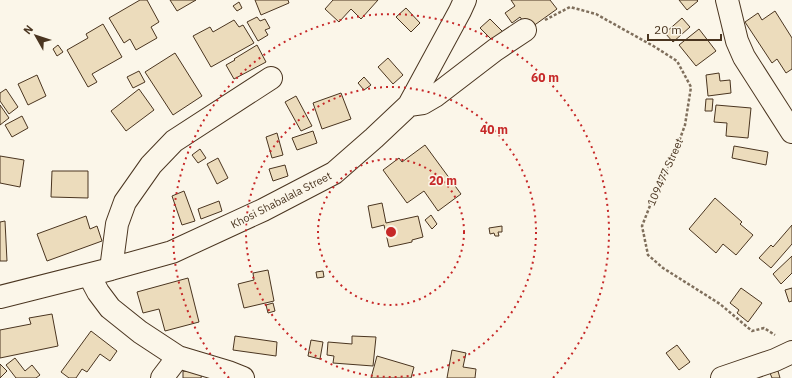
<svg xmlns="http://www.w3.org/2000/svg" width="792" height="378" viewBox="0 0 792 378" font-family="'IBM Plex Sans',sans-serif">
<rect width="100%" height="100%" fill="#fbf6e9"/>
<path fill="#ecdcbc" stroke="#4a3520" d="M140 0H147L159 22 151 27 157 38 136 50 130 39 124 43 109 18Z
M170 0H196L177 11Z
M255 0H288L289 3 261 15Z
M333 0H378L361 19 351 9 339 22 325 9Z
M511 0H550L557 9 529 29 520 17 512 23 505 13 515 6Z
M679 0H697L698 1 687 10Z
M239 2 242 8 237 11 233 6Z
M406 8 420 23 411 32 396 17Z
M775 11 792 38V69L786 73 777 59 772 63 745 22 758 13 762 20Z
M257 17 260 21 265 19 270 28 265 30 268 35 258 41 247 22Z
M682 18 690 27 673 42 665 33Z
M490 19 504 33 495 43 480 28Z
M234 20 239 27 243 25 254 43 211 67 193 36 210 27 213 32Z
M103 24 122 57 92 74 97 82 88 87 67 50 88 38 86 34Z
M699 29 716 51 696 66 679 45Z
M58 45 63 52 57 56 53 49Z
M257 45 266 62 234 79 226 65 235 60 234 59Z
M175 53 202 96 173 115 145 72Z
M388 58 403 75 393 84 378 67Z
M139 71 145 82 133 88 127 77Z
M719 73 720 81 730 80 731 93 708 96 706 75Z
M37 75 46 96 28 105 18 84Z
M364 77 371 85 364 90 358 83Z
M6 89 18 107 9 114 0 101V93Z
M139 89 154 110 126 131 111 111Z
M341 93 351 119 322 129 313 103Z
M296 96 312 126 301 131 285 102Z
M706 99H713L712 111H705Z
M0 105 9 118 0 125Z
M716 105 751 108 748 138 726 136 727 123 714 122Z
M22 116 28 128 12 137 5 125Z
M313 131 317 143 297 150 292 138Z
M277 133 283 155 272 158 266 137Z
M425 145 461 194 438 211 424 191 407 203 383 170 399 158 402 162Z
M734 146 768 152 766 165 732 158Z
M200 149 206 158 198 163 192 155Z
M0 156 24 160 20 187 0 183Z
M218 158 228 178 217 184 207 164Z
M285 165 288 176 273 181 269 169Z
M52 171H88V198L51 197Z
M184 191 195 221 182 225 172 196Z
M715 198 742 222 740 224 753 235 736 255 723 244 716 253 689 229Z
M219 201 222 211 201 219 198 209Z
M382 203 386 223 418 216 423 237 412 240V242L389 247 384 225 372 228 368 206Z
M431 215 437 224 432 229 425 220Z
M86 216 90 229 97 226 102 241 47 261 37 234Z
M5 221 7 261H0V222Z
M792 225V244L771 268 759 258 771 245 773 247Z
M502 226V232H498L499 236H495L494 233 490 234 489 228Z
M792 256V273L781 284 773 274Z
M268 270 274 301 244 308 238 284 254 280 253 273Z
M323 271 324 277 317 278 316 272Z
M188 278 199 322 165 331 159 309 143 313 137 292Z
M741 288 762 303 748 322 737 313 739 310 730 303Z
M792 288V301L789 302 785 290Z
M273 303 275 311 268 313 266 305Z
M52 314 58 346 0 358V330L31 324 29 318Z
M91 331 117 351 110 361 100 354 87 372 82 369 76 378H69L61 372Z
M235 336 277 342 276 356 233 350Z
M352 336 376 337 373 366 333 363 334 356 327 355 328 342 352 344Z
M311 340 323 342 320 359 308 356Z
M677 345 690 362 679 370 666 353Z
M452 350 466 353 463 367 476 369 475 378H447Z
M377 356 414 367 411 378H371Z
M15 358 25 371 32 365 40 375 36 378H16L6 365Z
M0 364 7 371 0 378Z
M183 371 202 373 201 378H183Z
M778 371 780 378H772L770 373Z"/>
<g fill="none" stroke-linecap="round" stroke-linejoin="round">
<g stroke="#4a3520" stroke-width="24">
<path id="minor" d="M727 0 737 41 744 57 792 132
M409 105 423 103 435 96 495 50 525 30
M111 269 117 224 125 202 151 165 174 141 271 78
M89 275 98 292 110 308 140 332 178 357 228 372 243 378
M0 297 111 269 172 252 263 210 334 173 374 138 409 105 460 11 465 0
M162 378 178 357
M722 378 775 360 792 352"/>
</g>
<path stroke="#7f6f5c" stroke-width="2.5" stroke-dasharray="3 2" stroke-linecap="butt" d="M545 20 570 7 596 14 655 47 677 61 691 87 685 125 673 158 655 193 642 226 648 255 663 268 720 304 752 331 764 328 775 335"/>
<use href="#minor" stroke="#fbf6e9" stroke-width="22"/>
</g>
<g fill="none" stroke="#c62828" stroke-width="2" stroke-dasharray="2 4">
<circle cx="391" cy="232" r="73"/>
<circle cx="391" cy="232" r="145"/>
<path d="M229 378A218 218 0 1 1 553 378"/>
</g>
<g text-anchor="middle" stroke-width="3" stroke-linejoin="round" paint-order="stroke">
<g font-size="11" fill="#4a3520" stroke="#fbf6e9">
<text transform="translate(665 172) rotate(-66)" y="4">109477 Street</text>
<text transform="translate(281 200) rotate(-27)" y="4">Khosi Shabalala Street</text>
</g>
</g>
<circle cx="391" cy="232" r="6" fill="#c62828" stroke="#fbf6e9" stroke-width="2"/>
<g font-size="12" text-anchor="middle" font-weight="bold" fill="#c62828" stroke="#fbf6e9" stroke-width="3" stroke-linejoin="round" paint-order="stroke">
<text x="545" y="82">60 m</text>
<text x="494" y="134">40 m</text>
<text x="443" y="185">20 m</text>
</g>
<g transform="translate(36 36) rotate(309)" stroke="#fbf6e9" stroke-width="3" paint-order="stroke">
<path d="M0-3L7 15L0 10L-7 15Z" fill="#4a3520"/>
<text y="-6" font-size="11" font-weight="bold" text-anchor="middle" fill="#4a3520">N</text>
</g>
<path d="M648 34v6h73v-6" fill="none" stroke="#4a3520" stroke-width="2"/>
<text x="654" y="34" font-size="12" fill="#4a3520" stroke="#fbf6e9" stroke-width="3" paint-order="stroke">20 m</text>
</svg>
